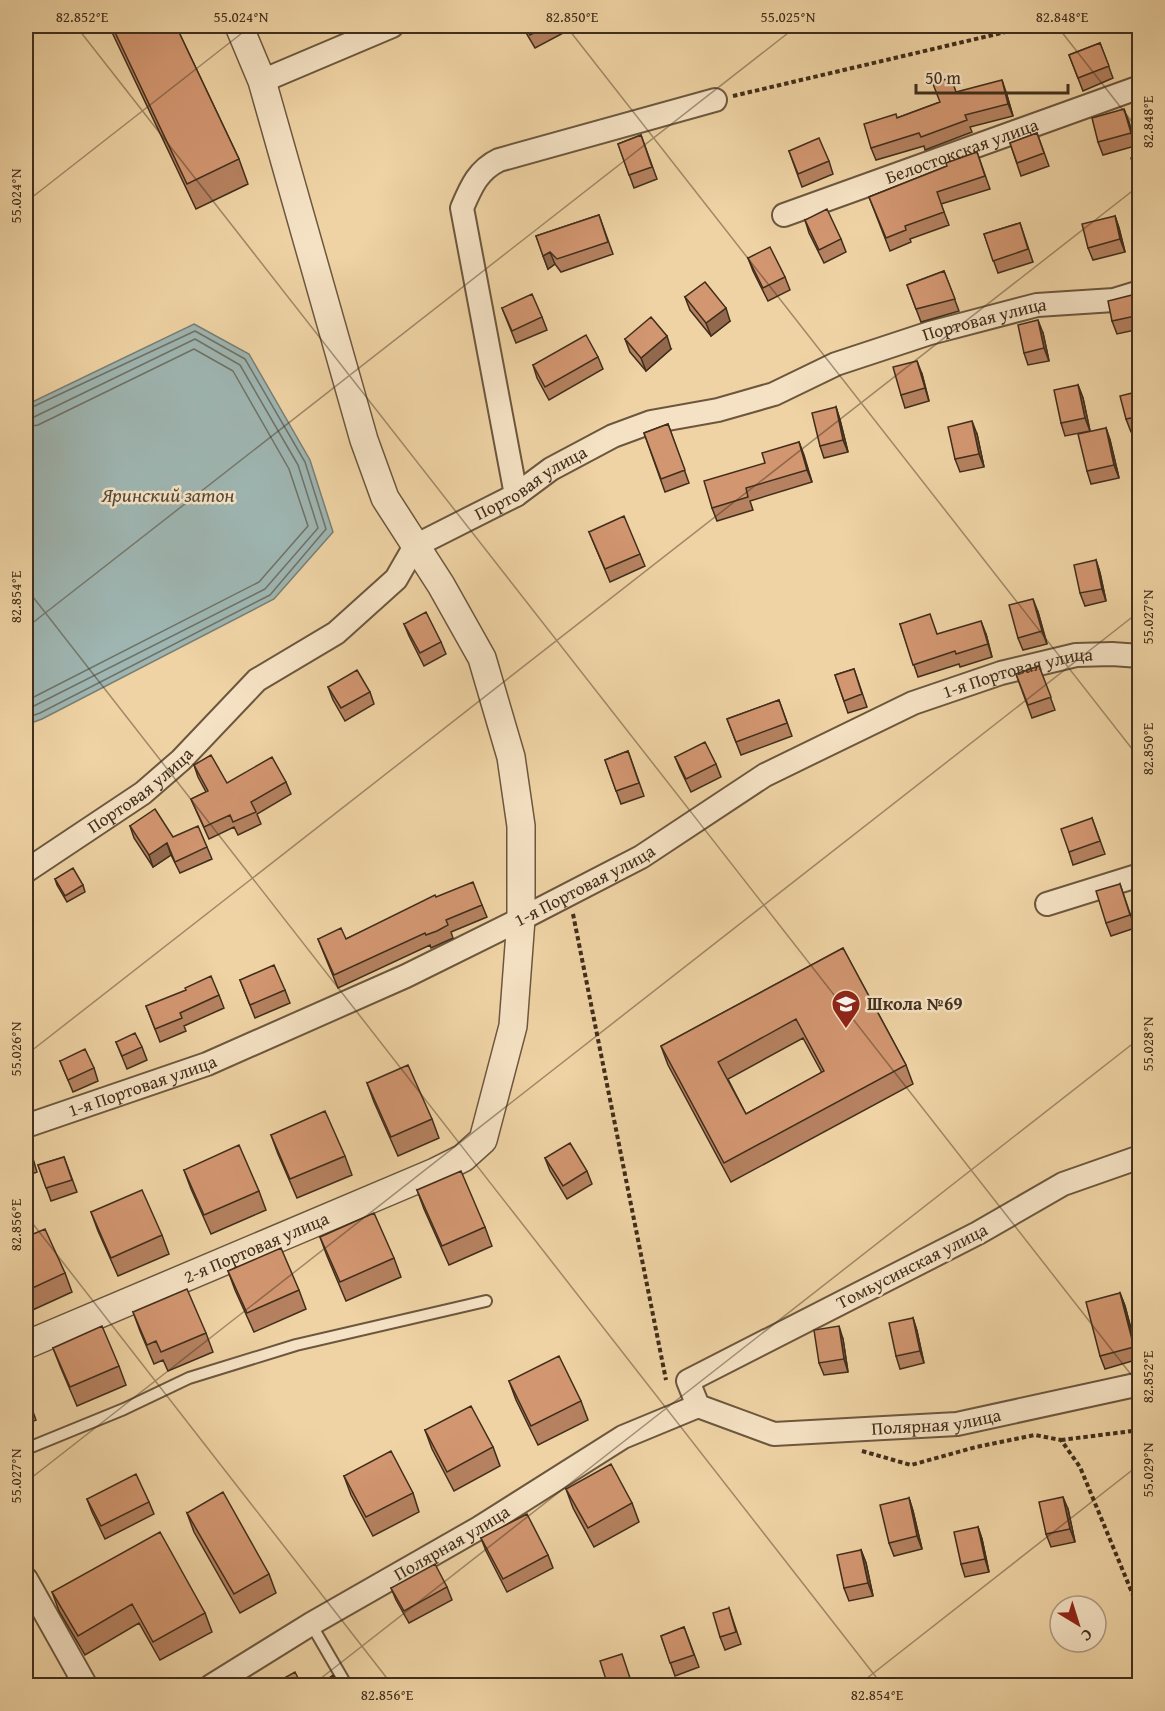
<svg xmlns="http://www.w3.org/2000/svg" width="1165" height="1711" viewBox="0 0 1165 1711" font-family="'Gentium Book Plus',serif">
<rect width="100%" height="100%" fill="#efd3a4"/>
<filter id="stains"><feTurbulence type="fractalNoise" baseFrequency=".00333" numOctaves="4"/><feColorMatrix values="0 0 0 0 .2 0 0 0 0 .09 0 0 0 0 .02 0 0 0 .5 -.17"/></filter>
<radialGradient id="worn" r=".72"><stop offset=".6" stop-color="#630" stop-opacity="0"/><stop offset="1" stop-color="#630" stop-opacity=".3"/></radialGradient>
<path fill="#9eb5b1" stroke="#787f75" stroke-width="1.5" d="M194 324 249 354 310 460 333 532 274 599 42 719 26 725V405Z"/>
<g fill="none" stroke-linecap="round" stroke-linejoin="round">
<path stroke="#6f7266" stroke-width="1.5" d="M26 410 195 331 245 359 305 462 326 529 270 595 40 713 26 718
M26 418 34 417 195 339 240 365 298 465 318 528 265 589 26 710
M26 427 38 425 194 349 233 371 289 469 308 526 259 582 26 701"/>
<g stroke="#6c573e" stroke-width="14">
<path id="service" d="M26 1449 124 1409 189 1378 296 1345 486 1301
M311 1624 347 1686"/>
</g>
<g stroke="#6c573e" stroke-width="26">
<g id="minor">
<path d="M262 81 392 26"/>
<path id="s1" d="M784 215 1140 87"/>
<path d="M516 495 462 208C471 187 478 170 499 160L715 100"/>
<path id="s2" d="M26 871 143 793 181 760 257 680 336 633 396 579 415 546 516 495 551 469 613 436 651 422 718 410 774 394 836 364 930 333 1037 305 1114 300 1140 292"/>
<path d="M1047 904 1140 875"/>
<path id="s3" d="M26 1126 207 1064 406 976 521 919 641 857 765 775 913 703 1001 673 1076 655 1112 654 1140 656"/>
<path id="s4" d="M1140 1157 1063 1184 978 1233 688 1381 698 1406 774 1434 957 1424 1140 1384"/>
<path d="M26 1579 86 1686"/>
<path id="s5" d="M211 1686 311 1624 479 1528 623 1437 698 1406"/>
</g>
</g>
<g stroke="#6c573e" stroke-width="30">
<g id="tertiary">
<path id="s6" d="M26 1345 435 1172 463 1158 483 1140 513 1026 521 919V826L511 757 482 658 441 585 385 498 364 440 262 81 239 26"/>
</g>
</g>
<path stroke="#402e1c" stroke-width="4" stroke-dasharray="4.5 3" stroke-linecap="butt" d="M733 96 1031 26
M573 914 666 1380
M1061 1440 1140 1430
M862 1451 911 1465 976 1447 1035 1435 1061 1440 1080 1467 1140 1612"/>
<use href="#service" stroke="#f5e2c4" stroke-width="10"/>
<use href="#minor" stroke="#f5e2c4" stroke-width="22"/>
<use href="#tertiary" stroke="#f5e2c4" stroke-width="27"/>
</g>
<path fill="#b58160" stroke="#402e1c" stroke-width="1.5" fill-rule="evenodd" d="M109 26H176L239 159 248 184 196 209Z
M522 26H578L565 32 535 48Z
M1100 43 1113 78 1083 91 1069 55Z
M956 92H1006L1013 116 970 127 972 132 925 150 924 146 876 160 871 148 897 118 940 102Z
M1129 122 1135 146 1103 155 1098 142Z
M1037 133 1049 166 1021 176 1010 143Z
M641 135 657 179 634 188 618 144Z
M789 151 829 161 833 174 802 187Z
M977 152 990 189 941 204 949 225 910 239 911 242 890 251 869 197 947 166Z
M599 215 613 254 561 272 555 264 548 269 536 236Z
M1115 216 1119 228 1125 252 1093 260 1088 248Z
M805 220 841 239 846 252 824 263 809 233Z
M1020 223 1033 262 998 273 984 234Z
M748 258 785 277 790 290 768 301 753 271Z
M944 271 959 311 921 322 907 285Z
M1136 294 1140 304V329L1117 334 1112 321Z
M685 297 730 321 711 336 690 310Z
M502 308 542 317 547 330 516 343Z
M1043 333 1049 361 1028 365 1024 353Z
M625 339 671 349 646 371 630 352Z
M598 357 603 369 549 400 537 378 533 365Z
M922 374 929 401 905 408 901 395Z
M1078 385 1083 398 1090 431 1065 436 1061 423Z
M1140 391V430L1131 432 1126 419Z
M836 407 840 420 848 452 824 458 820 446Z
M668 424 689 483 665 492 644 433Z
M1106 428 1110 440 1119 478 1091 484 1087 471Z
M977 434 984 467 960 472 955 459Z
M799 442 812 482 750 501 753 510 717 521 712 508 765 463Z
M589 532 640 554 645 566 610 582Z
M1096 560 1100 573 1106 601 1085 606 1080 593Z
M1038 612 1047 644 1023 650 1018 638Z
M404 624 441 642 446 654 424 666 409 636Z
M900 624 937 634H986L992 657 960 667 959 664 918 677Z
M1039 666 1055 710 1032 718 1016 674Z
M854 669 867 707 848 713 835 675Z
M328 687 370 692 374 704 345 721 333 700Z
M779 700 792 736 741 755 727 719Z
M628 751 644 796 621 804 605 760Z
M675 757 716 764 721 777 691 792 680 769Z
M194 765 227 783 286 782 291 794 257 814 261 824 238 835 234 827 209 839 191 799 206 792 198 777Z
M1092 818 1105 854 1073 865 1069 852Z
M130 826 173 837 207 847 212 859 180 873 171 855 153 867 134 838Z
M55 879 83 885 85 892 67 902 57 885Z
M1120 884 1135 928 1111 936 1106 923Z
M436 897 482 905 487 917 451 932 453 938 431 948 430 945 338 988 318 939H346Z
M843 948 906 1065 913 1084 731 1182 668 1065 661 1046ZM803 1038 822 1073 746 1114 728 1079Z
M240 980 285 990 290 1003 255 1018Z
M219 995 224 1008 184 1026 186 1031 160 1042 146 1006Z
M116 1042 142 1047 147 1060 127 1069Z
M60 1061 94 1068 98 1081 73 1092Z
M367 1083 432 1119 439 1138 398 1156 374 1102Z
M26 1135 37 1172 26 1176Z
M271 1135 345 1156 352 1175 297 1198 278 1154Z
M64 1157 77 1192 51 1201 38 1165Z
M545 1158 587 1171 592 1184 567 1199 550 1171Z
M184 1170 259 1191 266 1210 211 1234 191 1189Z
M417 1190 485 1227 492 1246 449 1265 424 1209Z
M91 1212 162 1235 169 1254 118 1276 98 1231Z
M26 1237 65 1273 72 1292 26 1313Z
M320 1237 394 1258 401 1277 346 1301 327 1256Z
M228 1271 299 1290 306 1309 254 1332 235 1290Z
M1120 1293 1125 1306 1139 1359 1105 1369 1100 1356Z
M133 1312 206 1333 213 1352 168 1371 163 1360 154 1364 140 1331Z
M913 1318 917 1331 924 1363 900 1369 896 1356Z
M843 1339 848 1372 824 1375 819 1363Z
M53 1348 119 1366 126 1385 77 1406 60 1366Z
M509 1381 581 1401 588 1420 538 1445 516 1400Z
M26 1392 36 1420 26 1424Z
M425 1430 493 1447 500 1466 454 1491 432 1449Z
M344 1476 413 1493 419 1512 373 1536 351 1495Z
M566 1489 632 1503 639 1522 594 1547 573 1508Z
M909 1498 913 1511 922 1549 894 1556 889 1543Z
M87 1499 149 1502 154 1514 105 1539 92 1512Z
M1068 1509 1075 1542 1051 1547 1046 1534Z
M187 1513 269 1574 276 1593 240 1613 194 1532Z
M978 1527 982 1539 989 1572 965 1577 961 1564Z
M481 1538 548 1555 553 1568 507 1592 486 1551Z
M861 1550 866 1563 873 1596 849 1601 844 1588Z
M447 1587 452 1600 409 1623 396 1600 391 1588Z
M52 1592 205 1613 212 1632 160 1660 139 1623 85 1655 59 1611Z
M729 1608 741 1644 725 1650 720 1637Z
M684 1627 699 1667 675 1676 661 1636Z"/>
<path fill="#93694e" stroke="#402e1c" stroke-width="1.5" d="M1002 80 1006 92 1013 116 1008 104Z
M1124 109 1129 122 1135 146 1131 133Z
M1115 216 1119 228 1125 252 1120 239Z
M550 252 555 264 548 269 543 256Z
M726 308 730 321 711 336 706 323Z
M1038 320 1043 333 1049 361 1044 348Z
M667 336 671 349 646 371 641 358Z
M917 361 922 374 929 401 925 388Z
M1078 385 1083 398 1090 431 1085 418Z
M836 407 840 420 848 452 843 440Z
M972 421 977 434 984 467 979 454Z
M1106 428 1110 440 1119 478 1114 465Z
M799 442 804 455 812 482 807 470Z
M1096 560 1100 573 1106 601 1102 589Z
M1033 599 1038 612 1047 644 1042 631Z
M981 621 986 634 992 657 988 644Z
M167 843 171 855 153 867 149 855Z
M1120 1293 1125 1306 1139 1359 1134 1347Z
M913 1318 917 1331 924 1363 920 1351Z
M839 1326 843 1339 848 1372 844 1359Z
M1063 1497 1068 1509 1075 1542 1070 1529Z
M909 1498 913 1511 922 1549 917 1536Z
M978 1527 982 1539 989 1572 985 1559Z
M861 1550 866 1563 873 1596 868 1583Z"/>
<path fill="#d29670" stroke="#402e1c" stroke-width="1.5" fill-rule="evenodd" d="M112 26H176L239 159 187 184Z
M525 26H548L530 35Z
M1100 43 1109 66 1078 78 1069 55Z
M951 77 956 92 1002 80 1008 104 965 115 967 120 921 137 919 133 871 148 864 124 896 114 897 118 940 102 933 84Z
M1124 109 1131 133 1098 142 1092 118Z
M1037 133 1044 153 1017 163 1010 143Z
M641 135 652 167 629 175 618 144Z
M819 138 829 161 798 174 789 151Z
M977 152 985 176 937 192 944 212 905 226 906 230 886 238 869 197 947 166 946 163Z
M1140 155V180L1138 181 1131 158Z
M827 209 841 239 819 250 805 220Z
M599 215 608 242 557 259 550 252 543 256 536 236Z
M1115 216 1120 239 1088 248 1082 224Z
M1020 223 1028 249 993 261 984 234Z
M770 247 785 277 763 288 748 258Z
M944 271 955 299 916 309 907 285Z
M705 282 726 308 706 323 685 297Z
M532 294 542 317 512 331 502 308Z
M1136 294 1140 315 1112 321 1108 301Z
M651 317 667 336 641 358 625 339Z
M1038 320 1044 348 1024 353 1018 325Z
M586 335 598 357 545 387 533 365Z
M917 361 925 388 901 395 893 367Z
M1078 385 1085 418 1061 423 1054 390Z
M1140 391V416L1126 419 1120 396Z
M836 407 843 440 820 446 812 413Z
M972 421 979 454 955 459 948 427Z
M668 424 685 470 661 479 644 433Z
M1106 428 1114 465 1087 471 1078 434Z
M799 442 807 470 746 488 748 497 712 508 704 481 765 463 762 453Z
M624 516 640 554 605 569 589 532Z
M1096 560 1102 589 1080 593 1074 565Z
M1033 599 1042 631 1018 638 1009 605Z
M426 612 441 642 420 653 404 624Z
M930 614 937 634 981 621 988 644 956 654 955 651 913 665 900 624Z
M1039 666 1051 697 1028 705 1016 674Z
M854 669 862 694 844 701 835 675Z
M357 670 370 692 341 708 328 687Z
M1140 699V714L1134 701Z
M779 700 787 723 736 742 727 719Z
M705 742 716 764 686 779 675 757Z
M628 751 639 783 616 791 605 760Z
M211 755 227 783 272 757 286 782 251 802 256 812 233 822 230 815 204 827 191 799 208 791 194 765Z
M155 809 173 837 198 826 207 847 175 862 167 843 149 855 130 826Z
M1092 818 1100 841 1069 852 1061 829Z
M73 868 83 885 65 896 55 879Z
M473 882 482 905 446 920 448 925 437 931 426 935 425 933 334 975 318 939 341 928 346 939 435 895 436 897Z
M1120 884 1130 915 1106 923 1096 891Z
M843 948 906 1065 724 1163 661 1046ZM796 1019 824 1071 746 1114 718 1062Z
M274 965 285 990 250 1005 240 980Z
M211 976 219 995 180 1013 182 1018 155 1029 146 1006 186 990 185 988Z
M135 1033 142 1047 122 1056 116 1042Z
M85 1049 94 1068 68 1080 60 1061Z
M408 1065 432 1119 391 1137 367 1083Z
M325 1111 345 1156 290 1179 271 1135Z
M26 1136 33 1161 26 1163Z
M570 1143 587 1171 563 1186 545 1158Z
M239 1145 259 1191 204 1215 184 1170Z
M64 1157 72 1180 46 1188 38 1165Z
M461 1171 485 1227 442 1246 417 1190Z
M142 1190 162 1235 111 1258 91 1212Z
M374 1213 394 1258 340 1282 320 1237Z
M45 1229 65 1273 26 1291V1237Z
M281 1248 299 1290 247 1313 228 1271Z
M187 1289 206 1333 161 1352 156 1341 147 1345 133 1312Z
M1120 1293 1134 1347 1100 1356 1086 1302Z
M913 1318 920 1351 896 1356 889 1323Z
M102 1326 119 1366 70 1387 53 1348Z
M839 1326 844 1359 819 1363 814 1330Z
M559 1356 581 1401 531 1426 509 1381Z
M26 1392 29 1401 26 1403Z
M471 1406 493 1447 447 1472 425 1430Z
M391 1451 413 1493 366 1517 344 1476Z
M611 1464 632 1503 588 1528 566 1489Z
M136 1474 149 1502 101 1526 87 1499Z
M223 1492 269 1574 234 1594 187 1513Z
M1063 1497 1070 1529 1046 1534 1039 1502Z
M909 1498 917 1536 889 1543 880 1505Z
M527 1514 548 1555 503 1579 481 1538Z
M978 1527 985 1559 961 1564 954 1532Z
M160 1532 205 1613 153 1642 132 1604 78 1636 52 1592Z
M861 1550 868 1583 844 1588 837 1555Z
M435 1564 447 1587 404 1611 391 1588Z
M729 1608 736 1632 720 1637 713 1613Z
M684 1627 694 1655 670 1663 661 1636Z
M622 1654 632 1684 626 1686H608L600 1661Z
M295 1672 302 1686H270Z
M333 1675 340 1686H318Z
M1102 1680 1104 1686H1088Z"/>
<path fill="none" stroke="#402e1c" stroke-width="1.5" stroke-opacity="0.45" d="M76 26 1140 1386M566 26 1140 759M1057 26 1140 132M26 202 251 26M26 588 883 1686M26 628 797 26M26 1055 1140 185M26 1215 393 1686M26 1482 1140 611M311 1686 1140 1038M857 1686 1140 1464"/>
<defs>
<g id="school-pin" transform="scale(1.5)"><path d="M0 17L-7.5 6A9.5 9.5 0 1 1 7.5 6Z" fill="#8f2418" stroke="#f5e2c4"/><path d="M0-5L7-2L0 1L-7-2ZM-4 1L0 2.5L4 1V4Q0 6-4 4Z" fill="#fff"/></g>
</defs>
<g fill-rule="evenodd">
<use href="#school-pin" x="846" y="1004"/>
</g>
<g text-anchor="middle" stroke-width="5" stroke-linejoin="round" paint-order="stroke">
<g font-size="18" fill="#402e1c" stroke="#f5e2c4">
<text dy="6" stroke="none"><textPath href="#s1" startOffset="189">Белостокская улица</textPath></text>
<text dy="6" stroke="none"><textPath href="#s2" startOffset="1130">Портовая улица</textPath></text>
<text dy="6" stroke="none"><textPath href="#s2" startOffset="644">Портовая улица</textPath></text>
<text dy="6" stroke="none"><textPath href="#s3" startOffset="1095">1-я Портовая улица</textPath></text>
<text dy="6" stroke="none"><textPath href="#s2" startOffset="140">Портовая улица</textPath></text>
<text dy="6" stroke="none"><textPath href="#s3" startOffset="609">1-я Портовая улица</textPath></text>
<text dy="6" stroke="none"><textPath href="#s3" startOffset="123">1-я Портовая улица</textPath></text>
<text dy="6" stroke="none"><textPath href="#s6" startOffset="250">2-я Портовая улица</textPath></text>
<text transform="translate(912 1266) rotate(-27)" y="6">Томьусинская улица</text>
<text dy="6" stroke="none"><textPath href="#s4" startOffset="776">Полярная улица</textPath></text>
<text dy="6" stroke="none"><textPath href="#s5" startOffset="280">Полярная улица</textPath></text>
</g>
<g font-size="18" font-weight="bold" fill="#402e1c" stroke="#f5e2c4" text-anchor="start">
<text x="867" y="1010">Школа №69</text>
</g>
<g font-size="20" font-style="italic" fill="#53493a" stroke="#f5e2c4">
<text x="168" y="502">Яринский затон</text>
</g>
</g>
<rect width="1165" height="1711" fill="none" stroke="#efd3a4" stroke-width="66"/>
<g transform="translate(1078 1624) rotate(142)"><circle r="28" fill="#f5e2c4" stroke="#ad9a81" stroke-width="1.5"/>
<path d="M0-4.5L10 22L0 15L-10 22Z" fill="#8f2418"/>
<text y="-9" font-size="16" font-weight="bold" text-anchor="middle" fill="#402e1c">С</text>
</g>
<path d="M916 84v9h152v-9" fill="none" stroke="#402e1c" stroke-width="3"/>
<text x="925" y="84" font-size="18" fill="#402e1c" stroke="#f5e2c4" stroke-width="4.5" paint-order="stroke">50 m</text>
<rect x="33" y="33" width="1099" height="1645" fill="none" stroke="#402e1c" stroke-width="2"/>
<g font-size="15" text-anchor="middle" fill="#402e1c">
<text x="82" y="22">82.852°E</text>
<text x="241" y="22">55.024°N</text>
<text x="572" y="22">82.850°E</text>
<text x="788" y="22">55.025°N</text>
<text x="1062" y="22">82.848°E</text>
<text transform="translate(1148 122) rotate(-90)" y="5">82.848°E</text>
<text transform="translate(16 196) rotate(-90)" y="5">55.024°N</text>
<text transform="translate(16 597) rotate(-90)" y="5">82.854°E</text>
<text transform="translate(1148 617) rotate(-90)" y="5">55.027°N</text>
<text transform="translate(1148 749) rotate(-90)" y="5">82.850°E</text>
<text transform="translate(1148 1044) rotate(-90)" y="5">55.028°N</text>
<text transform="translate(16 1049) rotate(-90)" y="5">55.026°N</text>
<text transform="translate(16 1225) rotate(-90)" y="5">82.856°E</text>
<text transform="translate(1148 1377) rotate(-90)" y="5">82.852°E</text>
<text transform="translate(1148 1470) rotate(-90)" y="5">55.029°N</text>
<text transform="translate(16 1476) rotate(-90)" y="5">55.027°N</text>
<text x="387" y="1700">82.856°E</text>
<text x="877" y="1700">82.854°E</text>
</g>
<rect width="100%" height="100%" filter="url(#stains)"/>
<rect width="100%" height="100%" fill="url(#worn)"/>
</svg>
